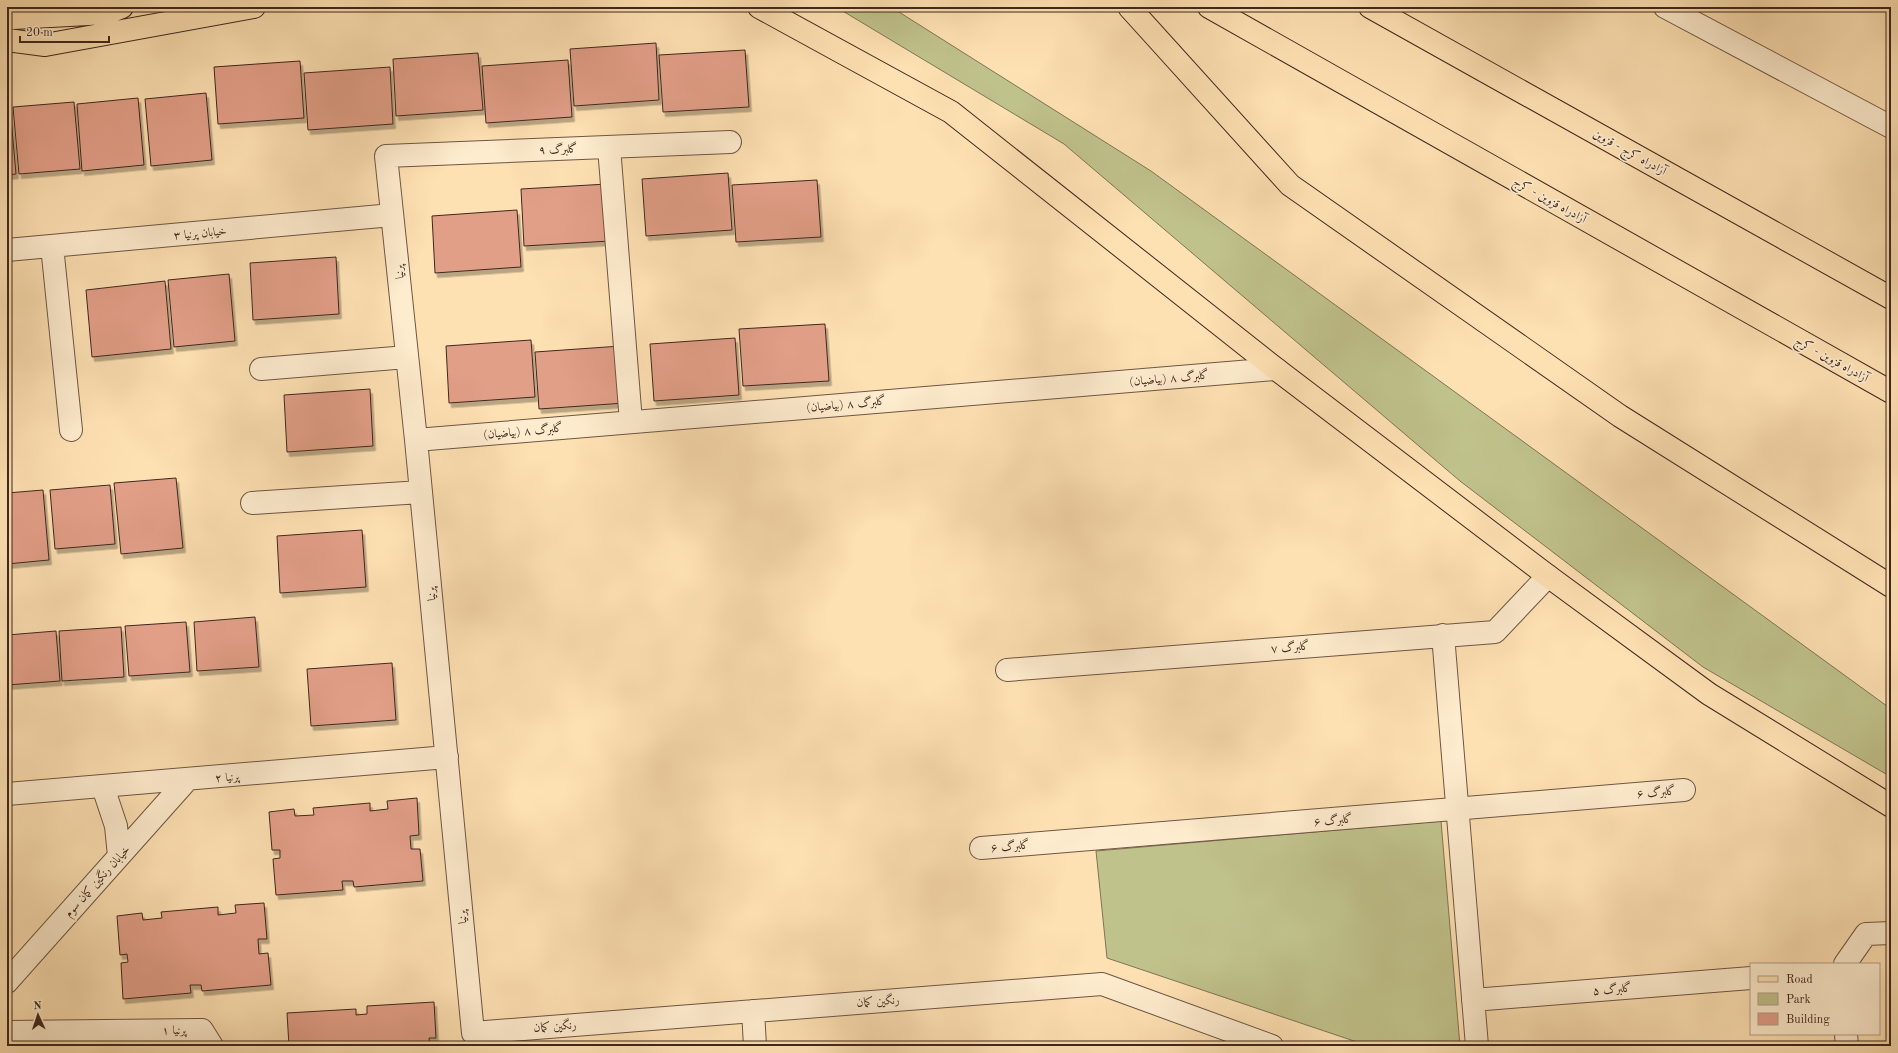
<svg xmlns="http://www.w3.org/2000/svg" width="1898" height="1053" viewBox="0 0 1898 1053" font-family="'Old Standard TT',Amiri,serif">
<defs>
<filter id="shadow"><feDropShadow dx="2.5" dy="4.5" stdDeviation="0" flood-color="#0004"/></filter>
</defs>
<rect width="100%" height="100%" fill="#fee1b3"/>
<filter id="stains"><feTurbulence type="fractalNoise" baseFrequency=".005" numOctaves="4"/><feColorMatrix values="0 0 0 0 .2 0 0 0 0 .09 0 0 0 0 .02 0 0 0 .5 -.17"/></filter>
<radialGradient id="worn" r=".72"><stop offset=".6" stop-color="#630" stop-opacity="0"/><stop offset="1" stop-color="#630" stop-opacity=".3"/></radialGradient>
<path fill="#c0c28c" stroke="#807455" d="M836 7H891L1151 171 1891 709V777L1703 667 1460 481 1064 144Z
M1441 821 1460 1046H1369L1107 958 1096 851Z"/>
<path fill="#e29f88" stroke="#3f271e" filter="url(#shadow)" d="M656 43 659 100 574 106 570 49Z
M745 50 749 107 663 112 659 55Z
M478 53 483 110 396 116 393 59Z
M568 60 572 117 486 123 482 66Z
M300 61 304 118 218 124 214 67Z
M390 67 393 124 308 130 304 73Z
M206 93 212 160 151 166 145 99Z
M138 98 144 165 82 171 77 104Z
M74 102 80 169 19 174 13 107Z
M7 107H10L16 174 7 175Z
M728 173 732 230 646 236 642 179Z
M817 180 821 237 736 242 732 185Z
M607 184 610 241 524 246 521 189Z
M517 210 521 267 435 273 432 216Z
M336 257 339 314 253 320 250 263Z
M229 274 235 341 174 347 168 280Z
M165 281 171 349 92 357 86 290Z
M825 324 829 381 743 386 739 329Z
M735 338 739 395 654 401 650 344Z
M531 340 535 397 449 403 446 346Z
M621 346 625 403 539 409 535 352Z
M370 389 373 446 287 452 284 395Z
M176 478 183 548 121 554 114 483Z
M110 485 115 544 55 549 50 490Z
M43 490 49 560 7 564V493Z
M362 530 366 587 280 593 277 536Z
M255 617 259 667 197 671 194 622Z
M186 622 190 672 129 676 125 626Z
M121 627 124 677 62 681 59 631Z
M56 631 60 681 7 685V635Z
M392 663 396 720 311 726 307 669Z
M417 798 419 835 410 836 411 849H420L423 881 354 887 353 881H342L343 890 276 895 273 859 280 858V850H272L269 812 294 809 295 816 314 815 313 808 370 803V811L388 809 387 801Z
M264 903 267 939H258L259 954 268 953 271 985 202 991 201 985H190L191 993 123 999 121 963 128 962 127 954 120 955 117 916 142 913 143 920 162 918 161 912 218 907V915L236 913 235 905Z
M434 1002 436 1038H429L430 1046H289L287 1013 356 1009V1015L367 1014V1006Z"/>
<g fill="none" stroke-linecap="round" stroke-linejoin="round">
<g stroke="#6f5643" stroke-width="24">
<path id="minor" d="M1665 7 1891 127
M730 142 386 156 416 440 473 1033 1102 984 1272 1046
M609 147 631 422
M52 246 71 430
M7 250 392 215
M261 369 407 357
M416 440 1276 369
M252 503 421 492
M1443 635 1477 1046
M1007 670 1495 632 1548 576
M103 787 116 826 119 856
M7 794 447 757
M981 848 1684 790
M1845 964 1866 934 1891 933
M7 982 187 780
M1473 1000 1751 978
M753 1011 755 1046
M7 1032 202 1030 212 1046
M1846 1034 1847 1046"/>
</g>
<g stroke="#3f271e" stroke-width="24">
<path id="major" d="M759 7 951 112 1276 369 1548 576 1709 694 1891 806
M7 16 13 18 107 13 122 7
M7 40 45 45 254 7"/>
</g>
<g stroke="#3f271e" stroke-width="24">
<path id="highway" d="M1129 7 1290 185 1620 416 1891 586
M1209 7 1891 392
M1370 7 1891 298"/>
</g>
<use href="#minor" stroke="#feecce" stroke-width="22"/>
<use href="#major" stroke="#fee1b3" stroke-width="22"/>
<use href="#highway" stroke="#fee1b3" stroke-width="22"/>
</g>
<g text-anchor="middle" stroke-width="3.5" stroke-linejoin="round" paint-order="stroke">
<g font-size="12" fill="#3f271e" stroke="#feecce">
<text transform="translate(558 149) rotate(-2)" y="4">گلبرگ ۹</text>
<text transform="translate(1630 152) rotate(29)" y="4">آزادراه کرج - قزوین</text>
<text transform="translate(1550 200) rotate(29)" y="4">آزادراه قزوین - کرج</text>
<text transform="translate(200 233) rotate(-5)" y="4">خیابان پرنیا ۳</text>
<text transform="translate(399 272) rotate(-96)" y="4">پرنیا</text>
<text transform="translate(1832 359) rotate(29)" y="4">آزادراه قزوین - کرج</text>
<text transform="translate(1169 378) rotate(-5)" y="4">گلبرگ ۸ (بیاضیان)</text>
<text transform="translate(846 404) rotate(-5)" y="4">گلبرگ ۸ (بیاضیان)</text>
<text transform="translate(523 431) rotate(-5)" y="4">گلبرگ ۸ (بیاضیان)</text>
<text transform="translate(431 594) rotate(-95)" y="4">پرنیا</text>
<text transform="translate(1290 647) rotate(-5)" y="4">گلبرگ ۷</text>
<text transform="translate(227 777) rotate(-5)" y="4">پرنیا ۲</text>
<text transform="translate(1656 792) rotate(-5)" y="4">گلبرگ ۶</text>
<text transform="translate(1333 820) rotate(-5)" y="4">گلبرگ ۶</text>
<text transform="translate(1010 846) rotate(-5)" y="4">گلبرگ ۶</text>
<text transform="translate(97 881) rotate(-48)" y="4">خیابان رنگین کمان سوم</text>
<text transform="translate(462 917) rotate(-95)" y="4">پرنیا</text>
<text transform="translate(1612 989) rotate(-5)" y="4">گلبرگ ۵</text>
<text transform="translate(878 1001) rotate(-4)" y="4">رنگین کمان</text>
<text transform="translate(555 1026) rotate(-4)" y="4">رنگین کمان</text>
<text transform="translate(174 1030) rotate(-1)" y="4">پرنیا ۱</text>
</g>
</g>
<rect width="1898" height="1053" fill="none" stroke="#fee1b3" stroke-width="24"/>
<rect x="8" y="8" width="1882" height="1037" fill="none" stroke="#3f271e" stroke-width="2"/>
<rect x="12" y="12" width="1874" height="1029" fill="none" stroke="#3f271e"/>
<rect x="1750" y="963" width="130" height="72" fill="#feecce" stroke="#b29d88"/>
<rect x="1758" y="976" width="20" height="6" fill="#fee1b3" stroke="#b29d88"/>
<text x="1786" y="983" font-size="12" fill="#3f271e">Road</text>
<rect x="1758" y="993" width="20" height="12" fill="#c0c28c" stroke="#b29d88"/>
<text x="1786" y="1003" font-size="12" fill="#3f271e">Park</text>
<rect x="1758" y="1013" width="20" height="12" fill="#e29f88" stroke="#b29d88"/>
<text x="1786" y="1023" font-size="12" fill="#3f271e">Building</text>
<g transform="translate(38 1015) rotate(357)" stroke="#feecce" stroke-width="3" paint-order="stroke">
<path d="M0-3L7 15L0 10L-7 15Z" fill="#3f271e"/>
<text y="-6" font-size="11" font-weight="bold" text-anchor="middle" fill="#3f271e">N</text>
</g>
<path d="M20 36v6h89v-6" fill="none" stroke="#3f271e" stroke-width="2"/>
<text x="26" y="36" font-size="12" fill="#3f271e" stroke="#feecce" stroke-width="3" paint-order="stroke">20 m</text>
<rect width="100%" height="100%" filter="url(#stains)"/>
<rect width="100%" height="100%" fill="url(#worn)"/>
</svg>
